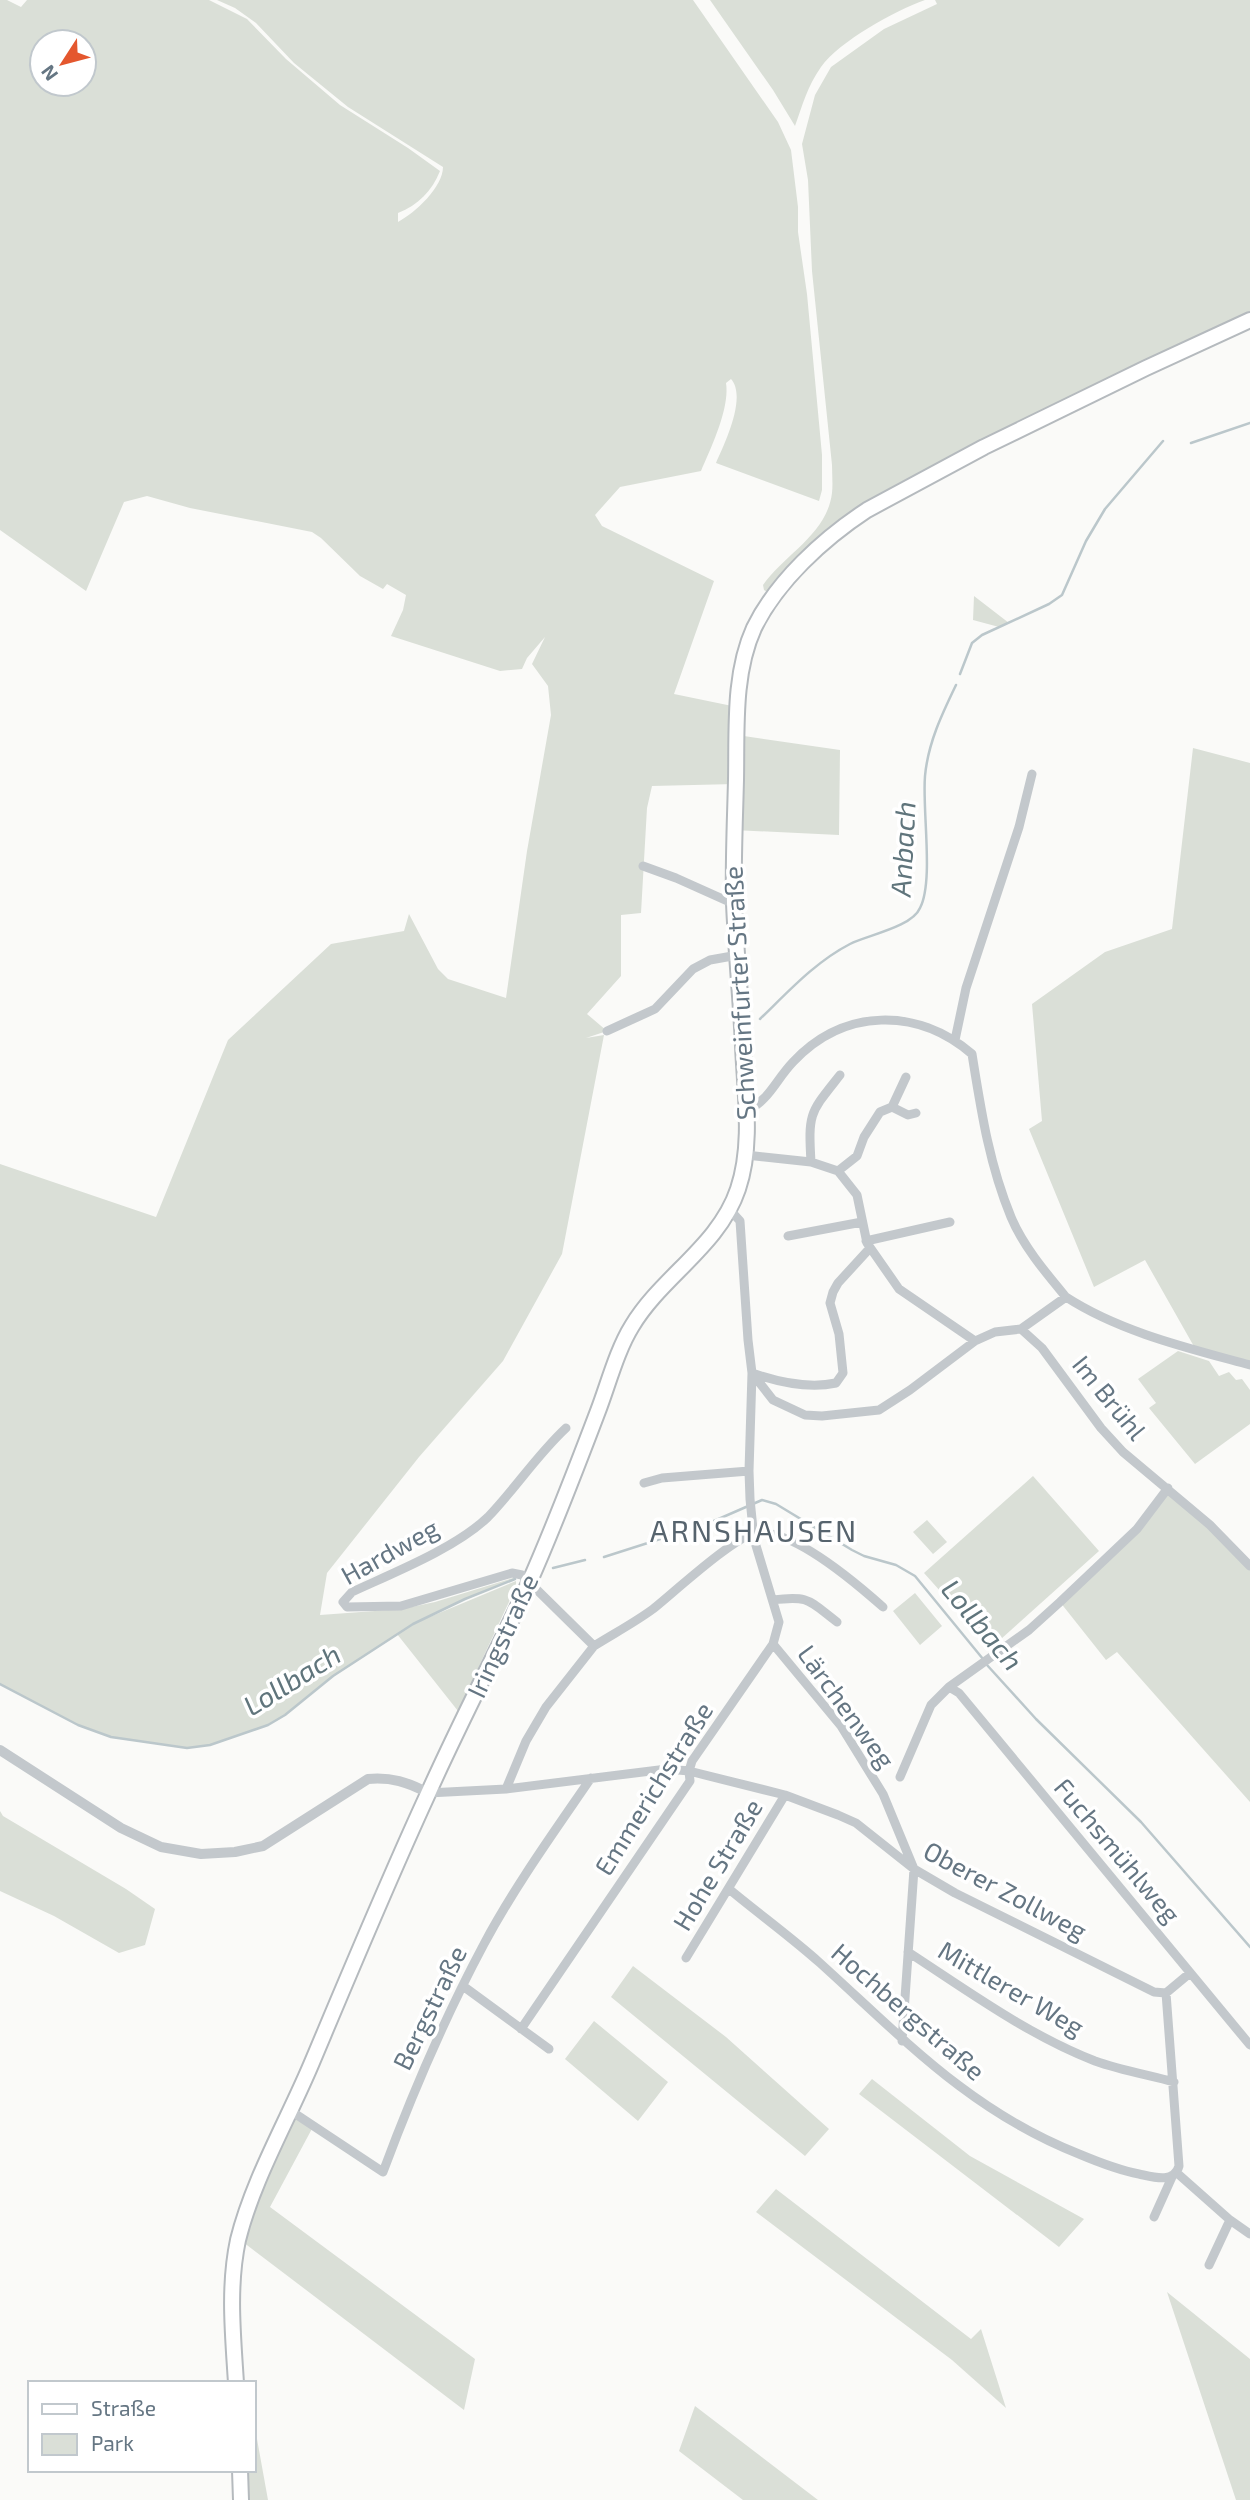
<svg xmlns="http://www.w3.org/2000/svg" width="1250" height="2500" viewBox="0 0 1250 2500" font-family="'Exo 2',sans-serif">
<rect width="100%" height="100%" fill="#fafaf8"/>
<path fill="#dadfd7" fill-rule="evenodd" d="M0 0H7L21 7 27 0H209L247 19 286 59 340 105 408 148 440 171C432 191 418 205 398 213V222C415 213 443 187 443 167L348 107 294 63 256 23 235 8 217 0H693L778 122 791 150 798 207V232L807 294 822 455V490L819 501 716 463C725 443 747 397 731 379L726 383C730 408 711 448 701 471L620 487 595 515 602 526 714 581 674 694 737 707V735L840 750 839 835 733 830 735 784 652 786 647 808 641 913 621 915V976L587 1014 607 1031 586 1038 604 1035 562 1254 503 1361 419 1457 327 1573 320 1615 402 1609 435 1602 513 1578 515 1579 465 1599 420 1621 516 1581V1587L458 1711 397 1634 333 1676 285 1715 268 1725 210 1745 187 1748 111 1737 78 1725 0 1684V1164L156 1217 228 1040 331 944 404 931 409 914 438 969 448 979 506 998 527 851 551 715 548 686 532 664 545 637 527 658 522 669 500 671 391 636 403 610 406 595 387 584 383 589 360 576 321 538 312 532 190 508 147 496 124 502 86 591 0 530ZM42 42H84V84H42Z
M710 0H925C894 11 840 41 821 67 808 85 802 106 795 126L773 90Z
M935 0H1250V311L899 483 846 518 767 592 764 590 763 585C785 554 827 534 832 493 833 484 832 474 832 465L812 271 808 180 802 144 815 95 831 67 884 29 937 4Z
M974 596 1009 623 999 627 973 620Z
M1193 748 1250 763V1365L1196 1350 1145 1260 1094 1287 1029 1129 1042 1121 1032 1004 1105 952 1172 929Z
M1178 1351 1209 1361 1219 1376 1229 1372 1236 1380 1242 1379 1250 1390V1424L1195 1464 1149 1408 1156 1403 1138 1379Z
M1033 1476 1099 1551 991 1648 924 1573Z
M1168 1488 1250 1566V1802L1117 1652 1106 1660 1060 1602 1114 1549Z
M927 1520 947 1542 933 1554 913 1532Z
M915 1593 942 1626 920 1645 893 1611Z
M0 1811 3 1816 126 1889 155 1909 145 1945 119 1953 54 1916 0 1891Z
M633 1966 726 2037 829 2129 805 2156 611 1997Z
M594 2021 668 2082 638 2121 565 2059Z
M872 2079 970 2156 1084 2219 1059 2247 859 2094Z
M291 2111 314 2125 270 2207 475 2359 464 2410 239 2239Z
M776 2189 971 2339 981 2329 1006 2408 952 2360 756 2212Z
M1167 2292 1250 2359V2500H1236Z
M254 2399 257 2439 268 2500H241L240 2470H254Z
M695 2406 818 2500H743L679 2451Z"/>
<g fill="none" stroke-linecap="round" stroke-linejoin="round">
<path stroke="#bbc7cb" stroke-width="2.5" d="M1191 443 1250 423
M960 674 972 643 982 635 1049 604 1062 595 1086 541 1105 509 1163 441
M760 1019C788 992 815 962 850 944 868 935 912 927 920 908 934 881 922 810 925 776 928 743 942 714 956 685
M604 1557 707 1524 762 1500 776 1504 852 1550 864 1556 896 1565 915 1576 983 1659
M553 1568 585 1560
M987 1665 1036 1719 1141 1822 1250 1947
M0 1684 78 1725 111 1737 187 1748 210 1745 268 1725 285 1715 333 1676 413 1624 465 1599 515 1579"/>
<g stroke="#b5babe" stroke-width="18">
<path id="primary" d="M236 2383C233 2335 228 2287 238 2240 253 2179 289 2118 313 2060 350 1972 387 1883 427 1796 459 1724 496 1654 529 1583 554 1527 576 1469 598 1411 608 1385 617 1350 632 1326 662 1276 719 1246 738 1189 753 1145 745 1093 743 1046 741 999 736 951 734 903 733 862 735 821 736 780 737 730 733 674 754 628 777 581 823 539 867 510L984 447 1146 368 1250 320
M240 2470 241 2500"/>
</g>
<path stroke="#c3c8cc" stroke-width="9" d="M643 866 676 878 734 904
M607 1031 655 1009 693 969 710 960 738 955
M955 1040 966 988 1019 827 1032 774
M892 1107 908 1115 916 1113
M746 1155 811 1162 838 1171 857 1195 867 1243 899 1289 975 1341
M811 1162C808 1112 810 1113 840 1075
M838 1171 857 1156 864 1137 880 1112 892 1107 906 1077
M730 1210 740 1221 748 1340 752 1373 773 1400 805 1415 822 1416 879 1410 910 1390 975 1341 995 1332 1021 1329 1066 1297C1046 1273 1023 1246 1011 1217 989 1164 981 1110 972 1054 917 1007 844 1008 793 1062 775 1081 770 1099 746 1112
M788 1236 862 1222
M866 1241 950 1222
M1066 1297C1120 1332 1188 1348 1250 1365
M1021 1329 1042 1348 1101 1428 1123 1452 1210 1525 1250 1566
M566 1428C537 1455 515 1489 488 1517 456 1548 393 1573 352 1592L343 1602 347 1607 401 1606 512 1573 522 1575 529 1582 594 1646C613 1634 634 1623 653 1609 672 1594 736 1535 756 1533 792 1528 856 1583 883 1607
M644 1483 662 1478 749 1471
M773 1600C810 1595 809 1601 837 1622
M773 1644 841 1726 883 1794 914 1869 902 2041
M949 1687 959 1693 1250 2045
M900 1777 931 1705 949 1687 1029 1630 1060 1602 1137 1529 1168 1488
M506 1789 526 1741 546 1707 594 1646
M428 1793 506 1789 667 1769 689 1771 785 1795 838 1815 856 1823 914 1869 955 1893 1154 1992 1166 1993 1190 1973
M729 1889C759 1914 791 1937 820 1963 904 2039 970 2111 1079 2154 1098 2162 1118 2170 1139 2174 1153 2177 1174 2184 1179 2166L1166 1993
M908 1952C968 1991 1028 2035 1095 2061 1120 2070 1148 2075 1174 2082
M686 1958 785 1795
M463 1986 549 2049
M521 2029 690 1781 689 1771 692 1761 773 1644 779 1622 754 1539 750 1499 749 1471 752 1373C778 1382 809 1389 836 1383L843 1373 839 1334 830 1303 833 1292 838 1283 870 1248
M291 2111 383 2172C412 2094 445 2017 484 1944 515 1886 554 1832 591 1778
M1177 2173 1230 2220 1250 2234
M1154 2217 1172 2177
M1209 2265 1230 2220"/>
<path stroke="#c3c8cc" stroke-width="10" d="M0 1750 121 1828 161 1847 201 1854 235 1852 263 1846 368 1779C391 1777 408 1782 428 1793"/>
<use href="#primary" stroke="#fff" stroke-width="14"/>
</g>
<g text-anchor="middle" stroke-width="7" stroke-linejoin="round" paint-order="stroke">
<g font-size="26" fill="#657683" stroke="#fff">
<text transform="translate(740 993) rotate(-93)" y="9">Schweinfurter Straße</text>
<text transform="translate(1109 1398) rotate(51)" y="9">Im Brühl</text>
<text transform="translate(390 1552) rotate(-29)" y="9">Hardweg</text>
<text transform="translate(503 1636) rotate(-65)" y="9">Iringstraße</text>
<text transform="translate(846 1707) rotate(54)" y="9">Lärchenweg</text>
<text transform="translate(654 1789) rotate(-58)" y="9">Emmerichstraße</text>
<text transform="translate(1117 1851) rotate(50)" y="9">Fuchsmühlweg</text>
<text transform="translate(718 1865) rotate(-59)" y="9">Hohe Straße</text>
<text transform="translate(1005 1891) rotate(28)" y="9">Oberer Zollweg</text>
<text transform="translate(1011 1989) rotate(30)" y="9">Mittlerer Weg</text>
<text transform="translate(430 2008) rotate(-64)" y="9">Bergstraße</text>
<text transform="translate(908 2012) rotate(41)" y="9">Hochbergstraße</text>
</g>
<g font-size="28" font-style="italic" fill="#60757c" stroke="#fff">
<text transform="translate(903 849) rotate(-87)" y="10">Anbach</text>
<text transform="translate(982 1625) rotate(50)" y="10">Lollbach</text>
<text transform="translate(292 1680) rotate(-32)" y="10">Lollbach</text>
</g>
<g font-size="30" letter-spacing="2" fill="#57646e" stroke="#fff">
<text x="754" y="1542">ARNSHAUSEN</text>
</g>
</g>
<rect x="28" y="2381" width="228" height="91" fill="#ffffff" stroke="#c1c8cd" stroke-width="2"/>
<rect x="42" y="2404" width="35" height="10" fill="#ffffff" stroke="#c1c8cd" stroke-width="2"/>
<text x="91" y="2416" font-size="21" fill="#657683">Straße</text>
<rect x="42" y="2434" width="35" height="21" fill="#dadfd7" stroke="#c1c8cd" stroke-width="2"/>
<text x="91" y="2451" font-size="21" fill="#657683">Park</text>
<g transform="translate(63 63) rotate(234)"><circle r="33" fill="#ffffff" stroke="#c1c8cd" stroke-width="2"/>
<path d="M0-5L12 26L0 18L-12 26Z" fill="#e4572e"/>
<text y="-10" font-size="19" font-weight="bold" text-anchor="middle" fill="#657683">N</text>
</g>
</svg>
